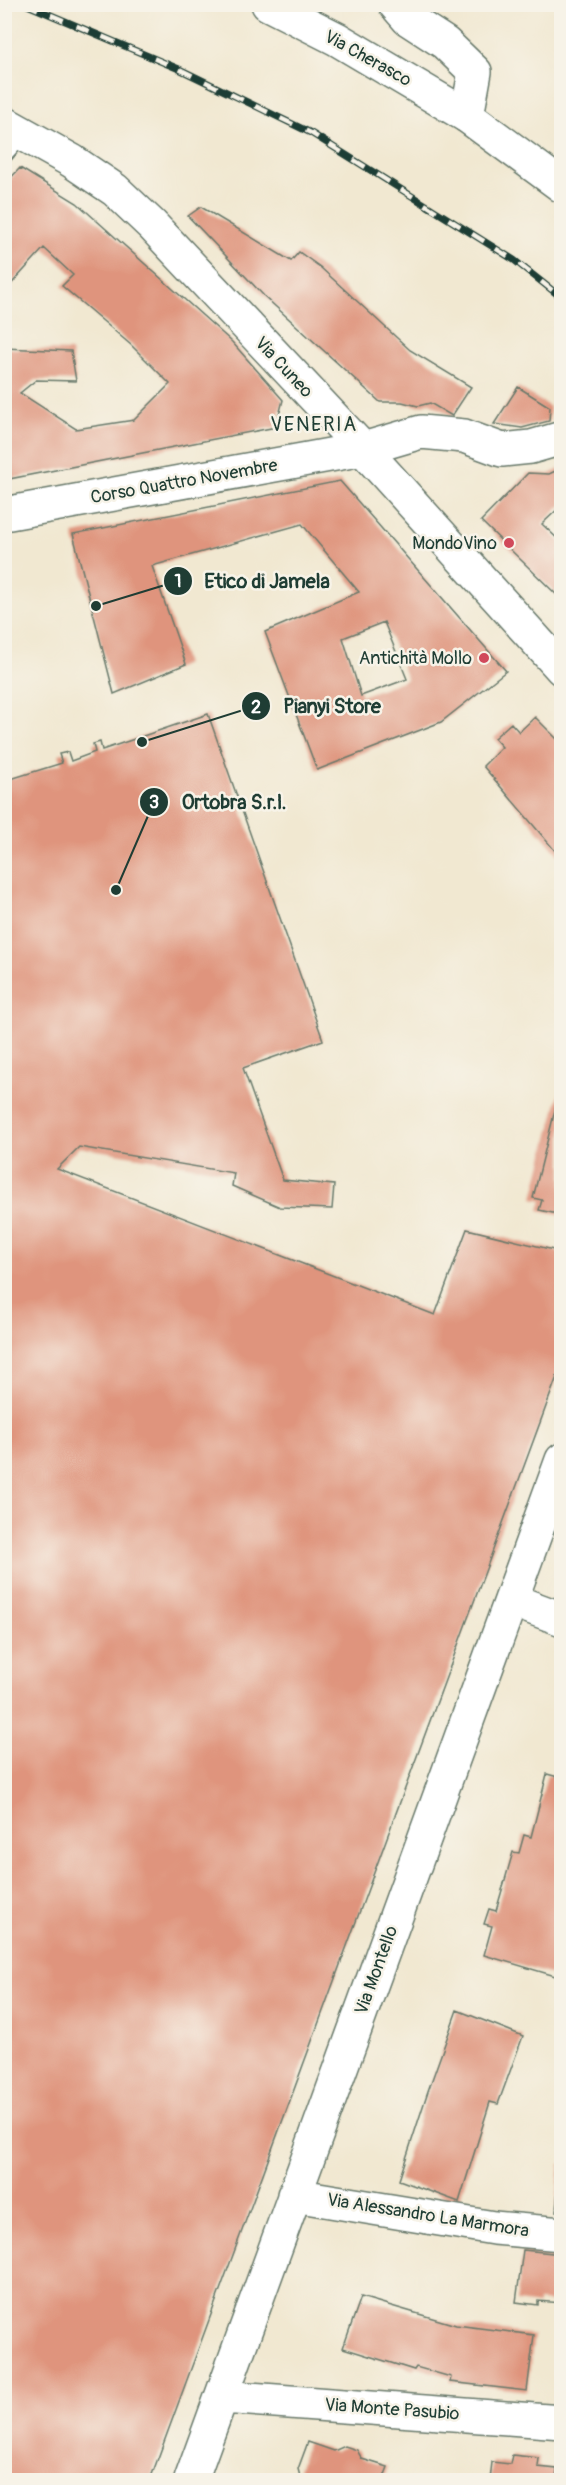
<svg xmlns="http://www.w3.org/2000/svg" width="566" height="2485" viewBox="0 0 566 2485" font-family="Pangolin,sans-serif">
<rect width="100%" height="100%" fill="#f7f3e8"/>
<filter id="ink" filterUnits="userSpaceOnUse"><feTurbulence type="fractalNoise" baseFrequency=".0167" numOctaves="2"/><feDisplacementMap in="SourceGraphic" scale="12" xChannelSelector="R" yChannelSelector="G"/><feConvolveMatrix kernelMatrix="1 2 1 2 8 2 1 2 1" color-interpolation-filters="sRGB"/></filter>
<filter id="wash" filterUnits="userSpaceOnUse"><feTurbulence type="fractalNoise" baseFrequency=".008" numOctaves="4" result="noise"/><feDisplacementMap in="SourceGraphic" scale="24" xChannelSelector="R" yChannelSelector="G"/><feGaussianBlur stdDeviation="1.35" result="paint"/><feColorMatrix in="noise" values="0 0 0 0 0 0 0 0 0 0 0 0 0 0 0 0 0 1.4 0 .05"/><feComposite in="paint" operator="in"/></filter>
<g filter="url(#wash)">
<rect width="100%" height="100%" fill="#f1e8d1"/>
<g id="blocks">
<path fill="#df947d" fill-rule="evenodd" d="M20 168 77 203 232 342 283 400 276 427 4 480V348L71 351 76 381 36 380 20 393 76 429 134 420 170 384 131 345 62 286 73 275 44 248 4 292V185Z
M201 207 291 261 299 252 320 267 410 350 471 387 452 416 430 403 418 406 402 402H380L264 296 188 216Z
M518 387 550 407 549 421 522 428 494 424Z
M562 468V505L542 524 562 543V600L481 521 528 473 549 474Z
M340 481 506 671 441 722 317 770 265 632 359 592 302 524 152 566 186 664 114 694 73 534ZM384 622 407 679 361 696 343 638Z
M208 714 323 1040 243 1068 283 1180 334 1185 332 1209 280 1207 232 1186 234 1173 79 1147 57 1169 435 1315 467 1229 562 1252V1363L150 2480H4V781L62 763 59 754 68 752 71 761 95 752 93 744 100 742 102 750Z
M535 717 562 744V859L483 766 502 747 494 738 511 723 519 732Z
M561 1086H562V1215L539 1210 542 1200 533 1198Z
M547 1774 562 1778V1978L484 1955 492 1926 484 1924 489 1909 496 1911 513 1852 519 1853 524 1835 531 1837Z
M457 2010 523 2036 498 2104 490 2102 459 2202 399 2180 428 2091Z
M560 2164H562V2212L556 2211Z
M523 2250 562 2254V2303L538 2301V2305L516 2302Z
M361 2297 456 2325 534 2335 527 2391 450 2382 451 2377 416 2367 414 2370 343 2348Z
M308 2442 334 2451 345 2446 357 2450 362 2459 388 2467 383 2480H301L298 2469Z
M512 2455 539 2458 538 2467 557 2469 556 2480H490L492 2462 510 2464Z"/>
</g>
</g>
<g filter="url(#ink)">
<use href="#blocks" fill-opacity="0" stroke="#68796b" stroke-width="1.5"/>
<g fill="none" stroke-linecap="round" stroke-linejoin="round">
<g stroke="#68796b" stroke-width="20">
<path id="lane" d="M4 154 22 134"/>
</g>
<g stroke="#68796b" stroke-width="36">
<path id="street" d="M395 4 408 19 445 43 475 72 467 116
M4 514 363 449 421 432 464 436 502 450 531 447 562 438
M511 1600 562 1619
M294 2195 494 2228 562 2234
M222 2397 562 2422
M191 2480 562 1460"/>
</g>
<g stroke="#68796b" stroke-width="36">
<path id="secondary" d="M268 4 337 39 467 116 562 186"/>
</g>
<g stroke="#68796b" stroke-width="36">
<path id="primary" d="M4 123 72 161 115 190 152 225 363 449 562 669"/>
</g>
<use href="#lane" stroke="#fff" stroke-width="16"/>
<use href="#street" stroke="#fff" stroke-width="33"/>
<use href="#secondary" stroke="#fff" stroke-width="33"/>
<use href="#primary" stroke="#fff" stroke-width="33"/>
<g stroke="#1f3d34" stroke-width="7">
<path id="rail" d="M25 4 179 69 311 133 514 260 562 298"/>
</g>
<use href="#rail" stroke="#f7f3e8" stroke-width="4.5" stroke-dasharray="14" stroke-linecap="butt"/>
</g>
</g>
<g fill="#d1495b" stroke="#f7f3e8" stroke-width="2">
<circle cx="509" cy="543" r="6"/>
<circle cx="484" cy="658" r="6"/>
</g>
<g text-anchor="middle" stroke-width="5" stroke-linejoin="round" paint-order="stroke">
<g font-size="18" fill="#1f3d34" stroke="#f7f3e8">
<text transform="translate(368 58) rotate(29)" y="6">Via Cherasco</text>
<text transform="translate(284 367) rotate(47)" y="6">Via Cuneo</text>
<text transform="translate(184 481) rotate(-10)" y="6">Corso Quattro Novembre</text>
<text transform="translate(376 1970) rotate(-70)" y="6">Via Montello</text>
<text transform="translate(428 2215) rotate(9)" y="6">Via Alessandro La Marmora</text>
<text transform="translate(392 2409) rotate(4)" y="6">Via Monte Pasubio</text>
</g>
<g font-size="18" fill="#1f3d34" stroke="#f7f3e8" text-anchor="end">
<text x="497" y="549">MondoVino</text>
<text x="472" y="664">Antichità Mollo</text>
</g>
<g font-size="20" letter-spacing="1.5" fill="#1f3d34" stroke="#f7f3e8">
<text x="314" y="431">VENERIA</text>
</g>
</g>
<path fill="none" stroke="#1f3d34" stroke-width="2" d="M96 606L178 581M142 742L256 706M116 890L154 802"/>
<g fill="#1f3d34" stroke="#f7f3e8" stroke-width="2">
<circle cx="96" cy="606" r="6"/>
<circle cx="142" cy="742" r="6"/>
<circle cx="116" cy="890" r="6"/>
<circle cx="178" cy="581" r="15"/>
<circle cx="256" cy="706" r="15"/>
<circle cx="154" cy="802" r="15"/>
</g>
<g font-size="18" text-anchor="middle" font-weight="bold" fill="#fff">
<text x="178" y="587">1</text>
<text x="256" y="713">2</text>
<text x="154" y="808">3</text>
</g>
<g font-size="20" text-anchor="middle" font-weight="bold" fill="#1f3d34" stroke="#f7f3e8" stroke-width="5" stroke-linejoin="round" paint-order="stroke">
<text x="267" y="588">Etico di Jamela</text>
<text x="332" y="713">Pianyi Store</text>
<text x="234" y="809">Ortobra S.r.l.</text>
</g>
<rect width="566" height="2485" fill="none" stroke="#f7f3e8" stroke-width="24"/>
</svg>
